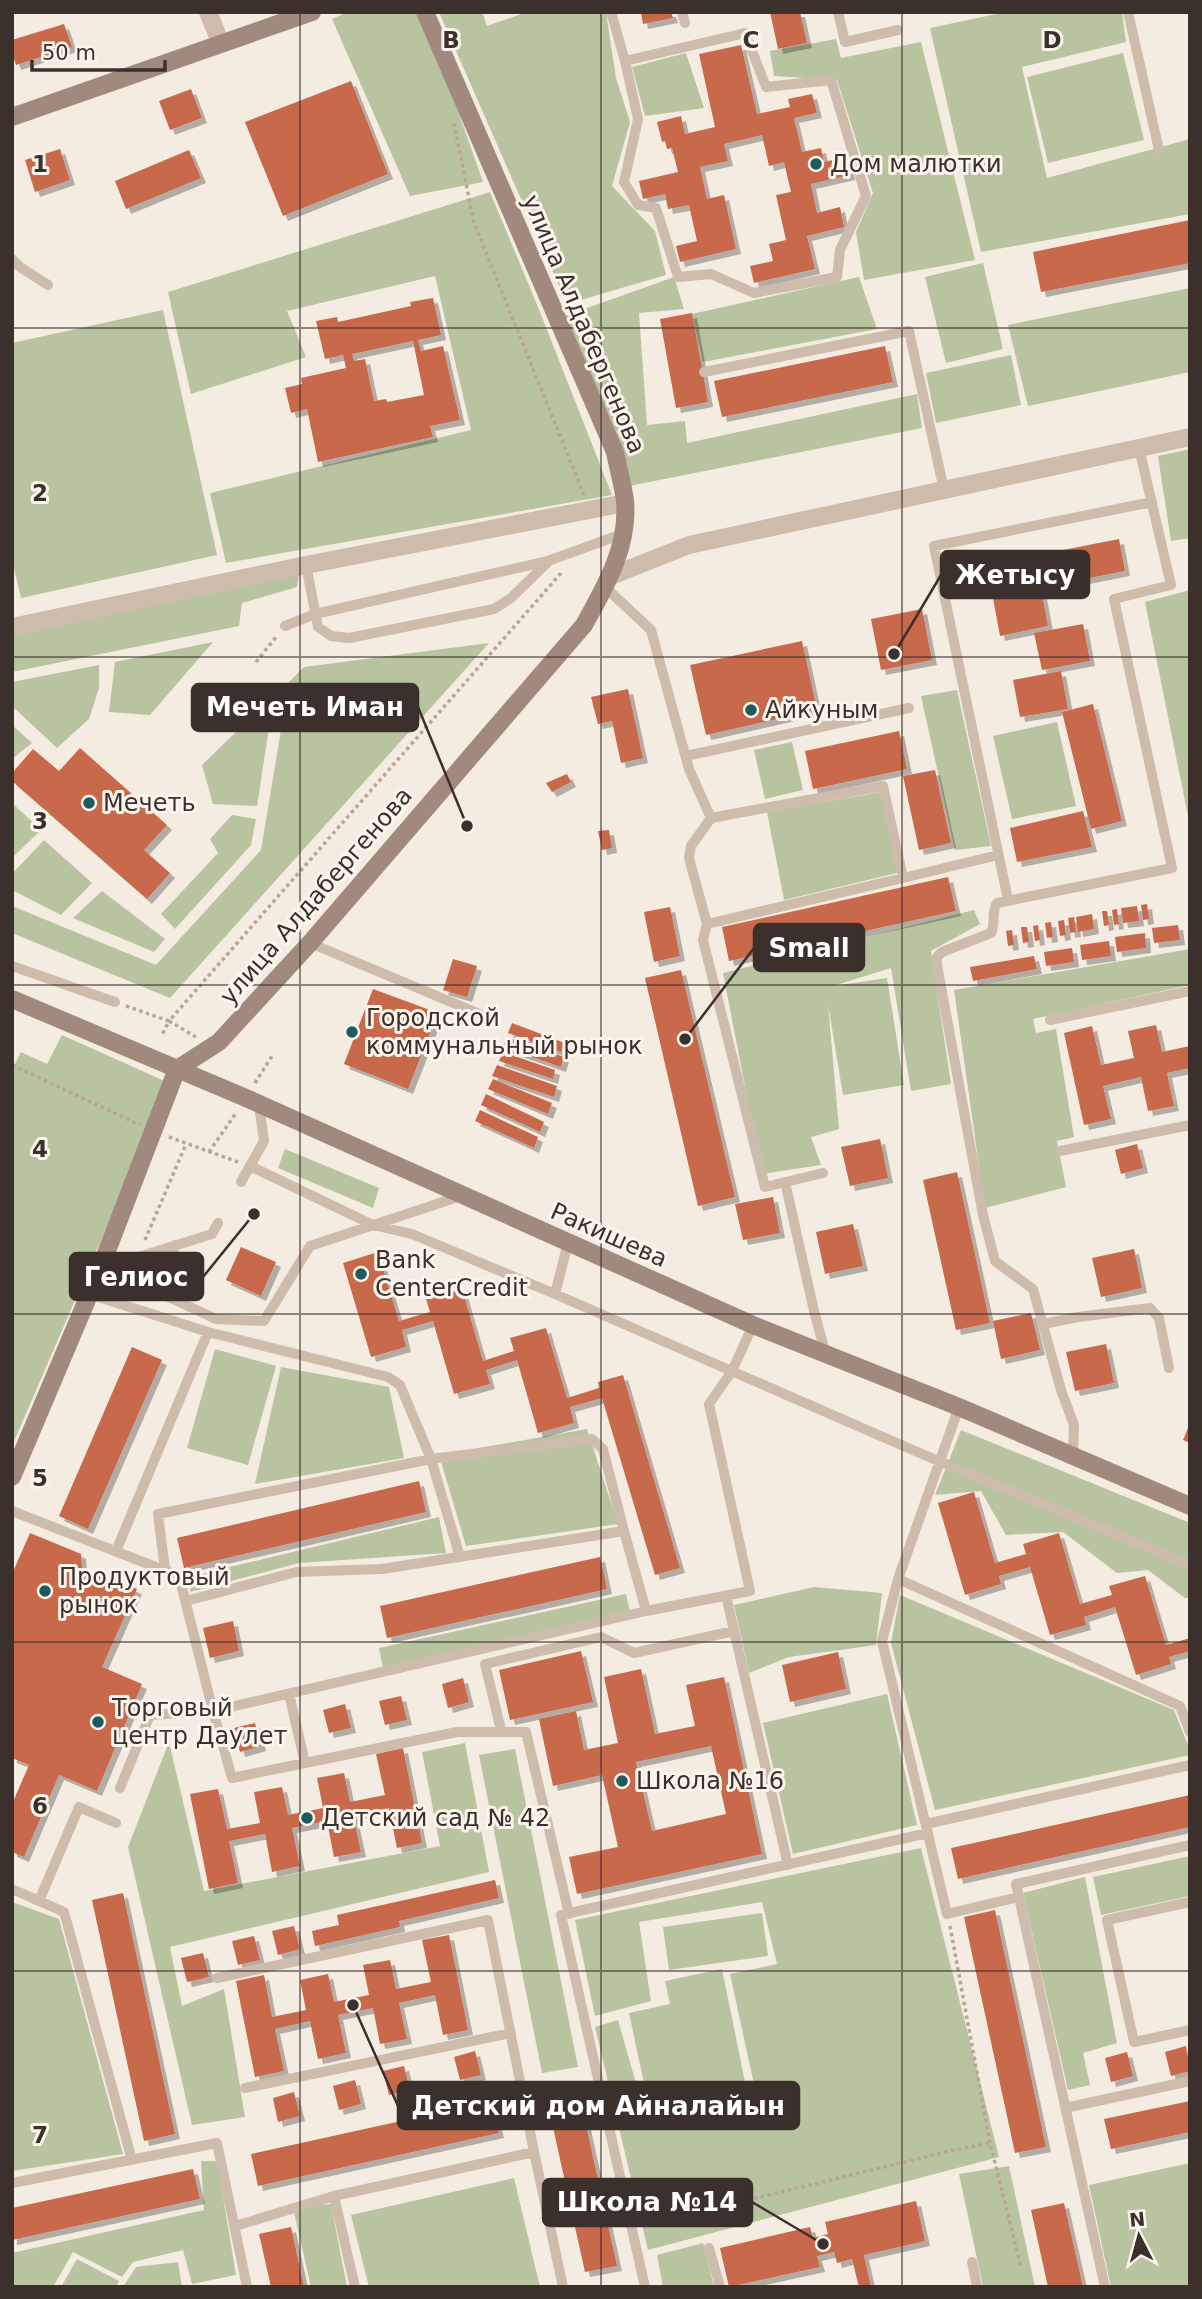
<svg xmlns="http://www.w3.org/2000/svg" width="1202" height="2299" viewBox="0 0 1202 2299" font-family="'DejaVu Sans',sans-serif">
<defs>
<filter id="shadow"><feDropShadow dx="5" dy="5" stdDeviation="0" flood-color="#0004"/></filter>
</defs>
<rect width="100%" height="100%" fill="#f4ebe1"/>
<path fill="#b8c4a0" d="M348 12H423L483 182 410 196 332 19Z
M439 12H482L487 26 527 12H606L616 78 630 122 612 186 655 231 666 275 567 304Z
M1006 12H1122L1126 42 1022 67 1047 178 1190 139V214L981 252 930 28Z
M836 39 841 58 921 42 975 260 864 280 856 232 873 193 837 80 774 76 770 51Z
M686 53 704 108 645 116 632 67Z
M1123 53 1144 140 1048 163 1027 77Z
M490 192 538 307 612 495 226 563 210 493 471 430 435 276 287 311 306 357 191 394 168 292Z
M983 263 1003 349 946 363 925 277Z
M674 277 684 309 639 313 647 425 685 421 687 443 917 394 922 428 629 486 620 440 565 316Z
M859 277 877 329 703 362 692 314Z
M1190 288V372L1028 406 1008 325Z
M163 310 217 555 21 598 12 560V343Z
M1011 355 1021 405 936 423 926 373Z
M1190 449V538L1171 541 1158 456Z
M299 573 297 587 242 603 239 626 12 672V636Z
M1190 590V826L1145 602Z
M213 642 150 715 109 712 115 662Z
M489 643 170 998 12 933V906L156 965 261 850 289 682 304 667Z
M99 665V688L89 719 57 748 12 706V682Z
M957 690 991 846 955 850 921 696Z
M274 695 257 806 213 804 202 765Z
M1057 722 1076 806 1012 819 993 736Z
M12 725 32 743 12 759Z
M792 742 803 790 765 799 754 750Z
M881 792 897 873 784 900 767 812Z
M12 803 41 830 12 858Z
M232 815 256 819 251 845 175 929 161 914 218 853 210 839Z
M44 840 92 883 61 915 12 890V874Z
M102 891 165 939 154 952 73 918Z
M974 910 980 924 931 951 951 1084 911 1091 891 968 833 986 887 978 904 1085 843 1095 828 1004 839 1129 811 1137 821 1165 762 1174 723 973Z
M1190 949V985L1033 1019 1036 1033 1056 1029 1074 1137 1057 1141 1066 1187 985 1208 954 990Z
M62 1035 169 1083 12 1446V1070L21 1052 47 1064Z
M285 1149 379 1188 373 1208 278 1168Z
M215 1349 276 1366 248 1465 187 1448Z
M281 1367 389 1387 404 1458 255 1484Z
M587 1429 618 1524 466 1546 439 1455Z
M961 1430 1190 1523V1598H1185L1148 1570 1117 1573 1063 1532 1006 1535 981 1491 935 1495Z
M439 1517 446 1553 299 1563 190 1592 192 1576Z
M814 1587 882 1593 876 1645 789 1657 749 1673 734 1605Z
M626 1594 630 1612 383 1668 379 1648Z
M900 1595 1174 1710 1190 1750V1755L935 1810 891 1643Z
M887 1694 917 1825 793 1854 763 1723Z
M169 1742 204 1891 440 1846 422 1752 465 1743 489 1872 170 1947 182 2006 224 1989 245 2117 192 2125 128 1847Z
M515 1749 578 2067 542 2073 479 1755Z
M921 1848 999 2157 648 2250 595 2027 618 2020 645 2115 755 2089 730 1974 777 1964 762 1902 639 1922 651 2001 595 2016 575 1920Z
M1190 1856V1896L1101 1915 1093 1877Z
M1085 1877 1117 2043 1083 2053 1090 2085 1068 2090 1023 1893Z
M12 1902 59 1919 123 2154 12 2171Z
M762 1913 768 1956 669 1970 663 1927Z
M722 1969 745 2082 648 2102 629 2013 670 2004 665 1981Z
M201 2161H217L236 2275 192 2284 183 2250 133 2262 122 2277 73 2252 53 2287H12V2253L204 2210Z
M1190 2163V2287H1111L1089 2185Z
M1009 2166 1035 2287H983L959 2174Z
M514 2178 540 2287H369L351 2215Z
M331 2204 347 2287H311L293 2208Z
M703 2243 714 2287H663L657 2255Z
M77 2259 119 2281 116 2287H61Z
M178 2262 182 2287H123L136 2267Z"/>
<path fill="#c8694b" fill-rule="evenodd" filter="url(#shadow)" d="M641 12H671L673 18 643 24Z
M770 12H800L807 43 778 49Z
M64 24 72 47 16 65 12 53V40Z
M741 45 757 114 790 107 788 99 812 94 817 113 794 118 802 152 821 148 824 162 846 157 850 175 811 184 817 213 840 207 844 227 807 236 815 269 754 283 750 266 773 261 769 244 786 240 776 195 791 192 784 162 769 166 762 135 724 144 728 161 700 167 707 199 724 195 736 249 680 262 676 246 697 241 689 205 668 209 665 194 643 199 639 181 678 172 672 148 667 149 665 141 662 142 657 122 681 116 685 134 715 127 699 54Z
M351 81 388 174 283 216 245 122Z
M191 89 202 118 170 130 159 101Z
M60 149 70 180 35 192 25 160Z
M189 150 201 178 126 209 115 181Z
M1190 220V263L1041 292 1033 252Z
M433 298 441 335 418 340 421 351 443 346 460 420 430 426 433 437 318 462 307 409 291 413 285 388 302 384 301 378 346 368 343 355 325 359 316 321 337 317 338 322 411 306 410 302ZM413 341 424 395 387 402 386 399 374 401 365 359 354 361 352 354Z
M692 313 708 402 676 408 660 319Z
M885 346 893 382 722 417 714 381Z
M1119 539 1125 571 1039 588 1033 556Z
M1041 589 1048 626 1000 636 993 598Z
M922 609 932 660 881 670 871 619Z
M1083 624 1090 661 1042 670 1034 633Z
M802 641 817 710 706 735 690 665Z
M1061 671 1068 709 1020 717 1013 680Z
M628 689 643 758 621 763 612 721 598 724 591 697Z
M1093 704 1122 821 1091 829 1062 712Z
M899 731 907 769 813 789 805 751Z
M80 748 167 825 144 850 170 873 147 899 12 781V773L33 749 59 771Z
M935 770 951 843 919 850 903 776Z
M567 774 571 782 552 792 546 783Z
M1083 811 1092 847 1017 862 1010 828Z
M609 830 612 848 602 850 598 831Z
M948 877 956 911 729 961 722 927Z
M1147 904 1149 919 1143 920 1141 905Z
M1137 906 1139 921 1123 923 1121 908Z
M670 907 680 956 654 962 644 912Z
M1117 909 1119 924 1114 925 1112 910Z
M1102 911H1107L1109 925 1104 926Z
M1092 914 1094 929 1078 932 1076 917Z
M1074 917 1076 932 1070 933 1068 918Z
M1064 920 1066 935 1060 936 1058 921Z
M1051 922 1053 937 1047 938 1045 923Z
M1038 925 1040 940 1035 941 1033 926Z
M1178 925 1180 940 1154 943 1152 928Z
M1021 927H1027L1029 942 1023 943Z
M1012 930 1014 945 1008 946 1006 931Z
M1145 933 1146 948 1117 952 1115 937Z
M1109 941 1111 956 1082 960 1080 945Z
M1072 948 1074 962 1046 966 1044 952Z
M1034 956 1037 969 973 981 970 967Z
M453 959 477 966 467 997 443 990Z
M681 970 735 1197 698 1206 645 978Z
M373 989 438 1013 408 1089 344 1064Z
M512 1023 565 1043 561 1052 508 1033Z
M1156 1025 1162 1052 1190 1046V1068L1167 1073 1174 1106 1148 1111 1141 1077 1103 1086 1111 1119 1084 1125 1064 1033 1092 1026 1101 1065 1134 1058 1128 1031Z
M507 1037 564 1057 561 1067 503 1047Z
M503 1052 555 1070 553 1079 499 1061Z
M497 1065 557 1086 554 1097 492 1076Z
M493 1079 552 1103 548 1114 488 1089Z
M486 1094 544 1122 540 1132 481 1105Z
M480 1110 538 1137 534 1148 475 1121Z
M880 1139 888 1178 850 1186 841 1147Z
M1137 1144 1143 1168 1121 1174 1115 1150Z
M957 1172 990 1323 956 1330 923 1180Z
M773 1197 780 1233 743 1240 735 1204Z
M853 1224 863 1266 825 1274 816 1232Z
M241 1247 276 1262 261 1296 226 1280Z
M1134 1249 1142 1288 1101 1297 1092 1258Z
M378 1252 399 1321 430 1312 426 1299 462 1289 483 1361 514 1351 510 1338 546 1328 567 1398 599 1388 598 1382 623 1375 680 1568 655 1575 602 1398 570 1407 574 1423 538 1433 517 1360 486 1370 490 1384 454 1394 433 1321 402 1330 406 1347 371 1357 343 1263Z
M1031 1313 1040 1350 1001 1359 993 1321Z
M1106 1344 1114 1383 1075 1391 1066 1352Z
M132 1347 162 1360 88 1529 59 1516Z
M1188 1428 1190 1429V1443L1183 1440Z
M419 1481 426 1512 184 1568 177 1538Z
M974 1492 995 1563 1026 1554 1023 1544 1059 1533 1080 1604 1112 1595 1109 1586 1145 1576 1166 1645 1190 1638V1651L1169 1657 1171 1664 1136 1675 1115 1607 1084 1617 1086 1625 1050 1635 1030 1567 999 1576 1001 1584 965 1595 938 1503Z
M30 1533 81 1554 82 1568 137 1589 102 1667 142 1684 97 1791 59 1775 24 1857 12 1852V1804L29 1765 12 1758V1574Z
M600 1557 607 1589 387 1638 380 1606Z
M233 1621 239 1651 210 1658 203 1628Z
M581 1651 593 1702 510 1720 499 1670Z
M838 1652 846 1689 790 1702 782 1665Z
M641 1669 655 1734 695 1726 686 1685 724 1677 762 1854 577 1894 569 1857 618 1847 602 1775 553 1786 539 1719 576 1711 584 1750 618 1743 604 1677ZM711 1746 726 1814 652 1831 636 1762Z
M463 1678 469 1702 448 1708 442 1684Z
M401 1696 407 1720 385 1725 379 1701Z
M345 1704 351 1728 329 1733 323 1710Z
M255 1723 261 1746 240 1752 234 1728Z
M403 1748 422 1843 397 1848 389 1808 353 1815 361 1852 334 1857 327 1821 292 1828 300 1866 272 1872 265 1834 229 1841 238 1883 209 1889 190 1794 218 1789 227 1829 260 1823 254 1792 282 1787 288 1815 323 1808 317 1778 344 1773 350 1802 385 1795 376 1754Z
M1190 1795V1827L958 1879 951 1848Z
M495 1880 499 1898 399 1921 400 1927 315 1946 312 1931 339 1925 337 1915Z
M123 1893 175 2134 144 2141 92 1900Z
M995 1910 1046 2147 1015 2153 964 1917Z
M294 1926 300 1949 278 1955 272 1931Z
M449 1935 468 2030 443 2035 435 1995 399 2003 407 2039 380 2044 373 2008 338 2015 346 2053 318 2059 310 2021 275 2029 284 2071 255 2077 236 1981 264 1975 272 2017 306 2010 300 1980 328 1974 334 2002 369 1995 363 1965 390 1960 396 1989 431 1982 422 1940Z
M254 1936 260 1960 238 1965 232 1941Z
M203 1953 209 1977 187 1982 181 1958Z
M1186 2046 1190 2071 1171 2076 1165 2052Z
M475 2051 481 2075 460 2080 454 2057Z
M1127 2052 1133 2076 1111 2082 1105 2058Z
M404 2066 410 2090 389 2095 383 2071Z
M355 2080 361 2104 339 2110 333 2086Z
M577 2084 617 2266 585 2272 545 2091Z
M294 2092 300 2116 278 2122 273 2098Z
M492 2101 499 2133 258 2186 251 2154Z
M1190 2101V2132L1111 2149 1104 2119Z
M193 2169 200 2199 12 2240V2208Z
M916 2201 925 2241 864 2255 871 2287H859L852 2259 837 2263 834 2252 817 2256 820 2267 729 2287 720 2248 810 2227 813 2238 828 2234 825 2222Z
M1064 2203 1083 2287H1048L1031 2210Z
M291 2227 304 2287H271L259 2234Z"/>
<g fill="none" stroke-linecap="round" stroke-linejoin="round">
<path stroke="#b9a596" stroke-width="3.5" stroke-dasharray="3.5 3.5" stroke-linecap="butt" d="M454 123 474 223 584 495
M256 662 276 637
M126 1006 169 1021 162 1035
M196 1037 169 1021 562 572
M12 1065 140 1125
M255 1083 272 1056
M169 1137 238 1162
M209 1152 236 1113
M145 1240 186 1144
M122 1291 130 1273
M950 1926 990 2143 1021 2267
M645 2225 946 2152 990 2143"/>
<path stroke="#cdbbac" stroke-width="10" d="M611 12 625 61 745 33 766 87 831 80 866 196 840 250 837 277 754 293 711 274 678 277 656 208 638 205 624 182 638 119 625 61
M682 12 685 23
M838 12 845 42 898 30
M1128 12 1159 150
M12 259 20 267 48 285
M704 372 909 331 944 490
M306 565 318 627 331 636 349 638 494 609 511 598 547 563
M605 587 651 630 689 769 711 818
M285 626 315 614 548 561 622 534
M686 756 909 708
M903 878 998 855
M1008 900 934 546 1152 502
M707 924 903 878 883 786 711 818 691 846 689 858 707 924 703 940 765 1187 823 1173
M310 943 480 1014
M12 966 115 1002
M1050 1020 1190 991
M1060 1151 1190 1125
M250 1166 373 1225 412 1234 555 1294 568 1243
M241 1182 264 1141 259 1105
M785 1182 814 1311 826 1355
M175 1245 160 1293 216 1319 264 1321 310 1246 461 1196
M100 1269 212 1234 218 1223
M89 1294 208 1332 388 1377 400 1385 431 1459 592 1439 603 1449 624 1531
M555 1294 922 1454 1190 1565
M1043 1324 1078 1317 1150 1308 1159 1318 1169 1368
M959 1407 898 1579 1180 1706 1190 1732
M1073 1456 1074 1425 1061 1390 1033 1289 995 1261 983 1215 937 965V957L942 952 991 933C996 923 991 912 997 903L1172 868 1114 599 1171 585 1139 448
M12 1511 179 1576 213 1711 646 1611 750 1591 709 1404 732 1371 753 1325
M116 1551 208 1332
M165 1570 158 1514 431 1459 460 1557
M898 1579 882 1641 947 1914 1018 1897
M726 1596 788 1865
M186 1601 296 1572 382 1569 624 1531 646 1611
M289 1694 305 1763 457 1732H526L569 1914
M501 1730 485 1664 601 1637 634 1653 734 1631
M120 1788 150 1715 213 1711 232 1778 305 1763
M926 1824 1190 1765
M12 1889 64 1912 132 2160
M39 1901 79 1807 116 1823
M1190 1902 1107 1920 1134 2042 1190 2030
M217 1978 488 1920 534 2152
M245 2088 511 2033
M1065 2108 1190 2081
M12 2183 217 2143 247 2287
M235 2226 334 2196
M709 2248 720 2287
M972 2262 977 2287
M355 2287 334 2196 534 2152 563 2287
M645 2287 561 1915 928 1833
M1105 2287 1016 1884 1190 1845"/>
<path stroke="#cdbbac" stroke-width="18" d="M208 12 221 44
M611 576 689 545 1190 437
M12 627 306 565 625 503"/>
<path stroke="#a18a7d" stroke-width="18" d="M12 117 312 12
M12 999 246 1098 753 1325 959 1407 1190 1506
M12 1477 100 1269 177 1069 219 1042 310 943 584 625C605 587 629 547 625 501 623 485 618 468 615 452L425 12"/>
</g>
<path fill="none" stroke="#3b302b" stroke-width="2" stroke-opacity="0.55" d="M300 12V2287M601 12V2287M902 12V2287M12 328H1190M12 657H1190M12 985H1190M12 1314H1190M12 1642H1190M12 1971H1190"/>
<g fill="#1f5a5e" stroke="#fbf5ee" stroke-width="2.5">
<circle cx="816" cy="164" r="7"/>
<circle cx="751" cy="710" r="7"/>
<circle cx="89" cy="803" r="7"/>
<circle cx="352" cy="1032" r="7"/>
<circle cx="361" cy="1274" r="7"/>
<circle cx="45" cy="1591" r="7"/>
<circle cx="98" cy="1722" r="7"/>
<circle cx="622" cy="1781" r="7"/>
<circle cx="307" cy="1818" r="7"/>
</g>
<g text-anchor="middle" stroke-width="6" stroke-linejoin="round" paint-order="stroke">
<g font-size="24" fill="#3b302b" stroke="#fbf5ee" text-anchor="start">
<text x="830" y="172">Дом малютки</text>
<text x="765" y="718">Айкуным</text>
<text x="103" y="811">Мечеть</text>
<text x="366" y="1026">Городской<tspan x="366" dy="28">коммунальный рынок</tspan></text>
<text x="375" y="1268">Bank<tspan x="375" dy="28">CenterCredit</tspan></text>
<text x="59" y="1585">Продуктовый<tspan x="59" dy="28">рынок</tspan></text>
<text x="112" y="1716">Торговый<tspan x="112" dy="28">центр Даулет</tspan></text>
<text x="636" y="1789">Школа №16</text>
<text x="321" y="1826">Детский сад № 42</text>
</g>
<g font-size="24" fill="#3b302b" stroke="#fbf5ee">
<text transform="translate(584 324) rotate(67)" y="8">улица Алдабергенова</text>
<text transform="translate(316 896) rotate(-49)" y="8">улица Алдабергенова</text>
<text transform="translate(609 1235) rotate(24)" y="8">Ракишева</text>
</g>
</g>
<g font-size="23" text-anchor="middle" font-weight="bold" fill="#3b302b" stroke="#fbf5ee" stroke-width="6" stroke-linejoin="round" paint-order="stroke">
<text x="451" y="48">B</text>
<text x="751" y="48">C</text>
<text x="1052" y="48">D</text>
<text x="40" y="172">1</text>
<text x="40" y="501">2</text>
<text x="40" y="829">3</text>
<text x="40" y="1157">4</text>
<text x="40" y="1486">5</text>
<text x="40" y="1814">6</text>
<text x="40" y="2143">7</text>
</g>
<path fill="none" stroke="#3b302b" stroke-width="2.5" d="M894 654L941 575M467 826L418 707M685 1039L754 948M254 1214L203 1277M353 2005L398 2106M823 2244L752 2202"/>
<g fill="#3b302b" stroke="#fbf5ee" stroke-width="2.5">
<circle cx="894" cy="654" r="7"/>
<circle cx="467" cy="826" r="7"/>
<circle cx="685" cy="1039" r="7"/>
<circle cx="254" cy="1214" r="7"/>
<circle cx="353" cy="2005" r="7"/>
<circle cx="823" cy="2244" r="7"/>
</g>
<g fill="#3b302b" stroke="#3b302b" stroke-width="2.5">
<rect x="941" y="551" width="148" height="47" rx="7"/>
<rect x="192" y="684" width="226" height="47" rx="7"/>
<rect x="754" y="924" width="110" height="47" rx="7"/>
<rect x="70" y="1253" width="133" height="47" rx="7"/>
<rect x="398" y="2082" width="401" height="47" rx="7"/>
<rect x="543" y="2179" width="209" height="47" rx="7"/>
</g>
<g font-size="26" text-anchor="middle" font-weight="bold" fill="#fff">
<text x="1015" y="584">Жетысу</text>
<text x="305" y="716">Мечеть Иман</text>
<text x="809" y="957">Small</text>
<text x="136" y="1286">Гелиос</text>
<text x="598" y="2115">Детский дом Айналайын</text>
<text x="647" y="2211">Школа №14</text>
</g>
<rect width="1202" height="2299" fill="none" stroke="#3b302b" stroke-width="28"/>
<g transform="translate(1139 2236) rotate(354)" stroke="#fbf5ee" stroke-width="5" paint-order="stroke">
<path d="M0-5L12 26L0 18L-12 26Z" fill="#3b302b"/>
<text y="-10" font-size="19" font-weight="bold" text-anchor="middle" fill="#3b302b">N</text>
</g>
<path d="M32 60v10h133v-10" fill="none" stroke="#3b302b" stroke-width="3.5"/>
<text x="42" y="60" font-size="21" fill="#3b302b" stroke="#fbf5ee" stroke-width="5" paint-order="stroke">50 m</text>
</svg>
